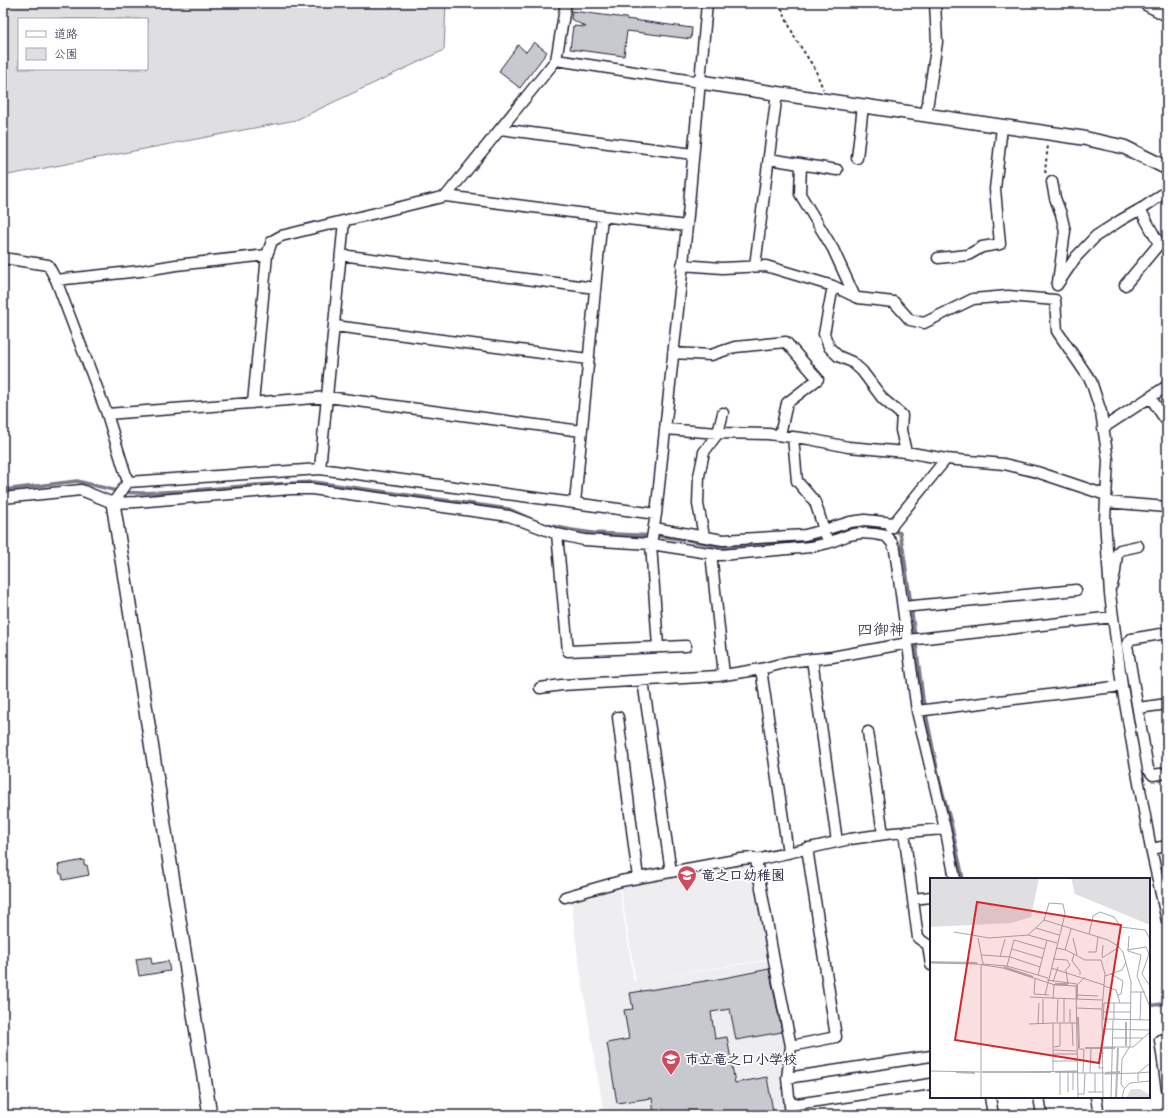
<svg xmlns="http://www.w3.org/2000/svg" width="1170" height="1118" viewBox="0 0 1170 1118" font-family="Mali,'Klee One',sans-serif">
<rect width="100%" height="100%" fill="#fff"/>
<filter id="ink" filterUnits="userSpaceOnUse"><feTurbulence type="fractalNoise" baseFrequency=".025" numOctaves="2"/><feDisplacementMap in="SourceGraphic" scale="8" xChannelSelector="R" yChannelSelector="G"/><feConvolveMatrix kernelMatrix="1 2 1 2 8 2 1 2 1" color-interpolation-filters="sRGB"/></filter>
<g filter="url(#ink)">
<path fill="#eeeef1" d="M750 862 767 957 764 960 643 980 770 960 785 1041 783 1078 787 1115H604L577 950 571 900 619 887 634 981H636L620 886 670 875Z"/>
<path fill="#dfdfe2" stroke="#80808e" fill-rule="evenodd" d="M3 3H446L444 50 296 120 3 176ZM19 19H147V69H19Z"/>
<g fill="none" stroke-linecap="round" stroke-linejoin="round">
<path stroke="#7a7a88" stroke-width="3.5" d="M3 490 77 481 121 492 141 493 183 491 256 485 314 482 509 509 542 524 572 530 593 533 658 536 688 540 722 547 761 543 798 542 831 535 848 527
M876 526 884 527 900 533 903 549 910 598 923 699 940 783 951 823 963 879
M1149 1006 1167 1003"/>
</g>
<path fill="#c8c8cf" stroke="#22223b" d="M572 11 626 18V19L692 28 691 39 627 31 624 56 570 49 573 26 586 27 571 19Z
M534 42 547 52 520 88 499 72 501 68 518 45 526 52Z
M84 860V865H87L89 875 63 880 62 874H60L58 865Z
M151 957 152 964 168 961 170 971 139 976 136 959Z
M769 969 782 1032 736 1040 730 1009 711 1012 715 1039 727 1037 735 1083 767 1077 773 1111 747 1115H654L652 1098 617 1103 607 1043 629 1039 624 1010 633 1009 630 993 724 978Z"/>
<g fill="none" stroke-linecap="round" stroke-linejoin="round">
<g stroke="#22223b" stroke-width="13">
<path id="minor" d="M1144 3 1146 5 1167 16
M556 60 700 82
M926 115 937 42 935 3
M500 129 693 154
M857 158 863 106
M769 159 837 170
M801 164 800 194 833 249 855 297
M1052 182 1055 198 1061 214 1065 231 1058 282
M446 196 556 60 566 3
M341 255 595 288
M3 258 48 265 56 280 107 414 128 482 113 503
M938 258 968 255 982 247 1000 244 995 189 1002 127
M682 265 722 268 766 266 833 286 858 298 894 302 910 320 924 323 973 299 1008 296 1055 300 1057 331 1091 381 1101 412 1108 460 1105 520 1110 594 1122 686 1138 778 1151 849 1167 921
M755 266 777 93
M56 280 140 271 176 265 267 255 272 241 281 236 446 196 602 216 687 226
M1057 285 1076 257 1096 236 1121 220 1144 207 1167 191
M1125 285 1159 244 1140 209
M833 286 824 334 829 347 838 356 852 362 862 371 883 399 902 415 901 430 906 452
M335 326 588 359
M673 353 711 355 735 347 786 342 818 379 787 403 780 435
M1150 397 1165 419H1167
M253 403 267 255
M107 414 328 397 581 431
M1103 428 1167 386
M665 429 718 433 768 434 809 439 848 447 906 452 946 459 1004 464 1037 472 1106 495
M793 437 797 481 815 502 826 536
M320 469 344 221
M128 482 320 469 656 514
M3 498 81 490 113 503 136 502 291 489H312L509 516 557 534 584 540 651 544 721 555 811 547 828 543 849 535 861 533 875 534 886 536 892 543 895 550 917 711 947 837 955 879
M1106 502 1167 507
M575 503 602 216
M654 528 723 540 805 535 824 530 850 522 865 520 894 523
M891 528 894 523 946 459
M557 534 568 651 686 646
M704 536 698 504 699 476 704 452 718 433 723 413
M711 553 724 675
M1112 585 1115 572 1117 554 1120 550 1138 546
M903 607 1076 590
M1167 633 1131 639 1127 645 1148 769 1153 775 1167 773
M908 640 1113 617
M658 647 651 544 656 514 687 226 707 3
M812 659 837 842
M761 669 788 853
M643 681 671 872
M540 688 562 685 718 676 761 669 788 662 832 657 908 643
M1138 708 1167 704
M917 711 1122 686
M618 717 638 878
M868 732 883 834
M904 832 918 938 928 945 931 965
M1151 849 1167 846
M565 897 621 881 741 859 753 858 756 860
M913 899 931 897
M1167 1039 1160 1040 1167 1089
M791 1046 836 1037 807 848
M787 1078 931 1056
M990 1097 993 1115
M1039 1097 1042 1115
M1096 1097 1099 1115
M790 1105 931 1084
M791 1115 787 1078 791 1046 775 966 756 860 850 839 893 833 944 829"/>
</g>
<g stroke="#22223b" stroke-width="16">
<path id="tertiary" d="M700 82 1083 138 1124 147 1167 168
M113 503 210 1115"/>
</g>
<path stroke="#22223b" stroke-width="2" stroke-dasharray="3 3" stroke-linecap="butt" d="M779 3 795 38 815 69 823 89
M1046 173 1045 171 1048 145"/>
<use href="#minor" stroke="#fff" stroke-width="10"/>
<use href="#tertiary" stroke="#fff" stroke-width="13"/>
</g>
</g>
<defs>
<g id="school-pin" transform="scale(1)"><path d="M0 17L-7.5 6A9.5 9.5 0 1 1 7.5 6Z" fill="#d1495b" stroke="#fff"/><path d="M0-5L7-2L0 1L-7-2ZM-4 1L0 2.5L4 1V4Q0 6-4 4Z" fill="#fff"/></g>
</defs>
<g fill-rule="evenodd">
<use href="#school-pin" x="687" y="875"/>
<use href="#school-pin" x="671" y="1059"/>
</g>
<g text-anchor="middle" stroke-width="3.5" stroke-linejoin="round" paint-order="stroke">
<g font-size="14" font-weight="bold" fill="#22223b" stroke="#fff" text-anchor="start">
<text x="701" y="880">竜之口幼稚園</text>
<text x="685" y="1064">市立竜之口小学校</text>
</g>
<g font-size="16" fill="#22223b" stroke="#fff">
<text x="881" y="635">四御神</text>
</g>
</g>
<g transform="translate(930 878)">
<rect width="220" height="220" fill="#fff"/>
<path d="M0 0H109L101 39 81 45 0 49ZM141 0H220V47L145 16ZM201 211H210L220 217V220H196Z" fill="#dfdfe2"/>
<path fill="none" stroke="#b4b4bc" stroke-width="2" d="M0 84 47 85M74 89 103 99M125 106H138M147 107V121M148 139 149 170M196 168V144M155 170H185M26 194 45 195M52 194H121M125 194H147M175 195 190 194M186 220 188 170"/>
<path fill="none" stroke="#a7a7b1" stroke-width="1" d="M114 42 178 62 188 68 193 74 201 104 200 168 192 181 191 206 194 210M106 50 129 57M24 54 59 60 98 57 127 65M159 56 163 38 170 34 184 39 191 49 215 52 220 61M98 57 114 42 119 25 133 26 135 36 115 117M199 58 198 73 211 77 207 98 220 129M48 60 53 86 51 88V220M143 60 147 77M84 62 115 71M126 70 136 72 155 82H171L175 96 172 131 173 220M82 71 112 80M135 72 141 51M197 72 216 69 219 76M220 73 212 96 220 108M158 74H166L168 59M144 76 142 83 150 93V97M52 77 80 79 110 89M70 79 75 61M172 79 173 67M172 80 189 69M123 81 137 82 140 87 135 93M0 85 47 86 73 90 125 107 146 108M53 86 77 88 118 100M77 88 84 62M121 90 174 107M136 93 138 106M181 96 193 103 191 116 188 117M108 97 117 62M175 98 192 92 196 84M105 101 104 116 119 117M117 102 147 106M123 104 128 89M174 108 186 112 190 125M201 114H215M146 117 168 118M100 119 146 121M123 121 124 106M146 121 172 122M201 125H174L173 141 220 142M146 130 172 131M173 134H200M184 142V125M210 142 211 114M127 144 128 121M134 144V121M140 144V131M142 144 143 168M108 145 109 125M113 145V121M99 146 123 145M172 151 219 152M183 160H213M124 169 130 168V145M173 169H203L219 155 220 149M147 171H154L153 195M123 172 147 173M123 176H148M122 183H147M173 190H169L170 175H174M0 193 51 194M99 194 147 193M123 194V145H147M148 195H174M160 195 161 171M174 196 208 195 220 185M208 203V195L220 194M143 212V193M138 214V193M158 214H173M165 214V195M148 216H154L155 195M130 217V194M148 220 146 108 155 99M181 220 183 142M192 220 194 211 200 205 220 203"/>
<path fill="#d62828" fill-opacity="0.15" stroke="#d62828" stroke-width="2" d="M47 24 191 47 169 185 25 162Z"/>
<rect width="220" height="220" fill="none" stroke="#22223b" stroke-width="2"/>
</g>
<rect width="1170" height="1118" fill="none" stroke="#fff" stroke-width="16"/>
<rect x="8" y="8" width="1154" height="1102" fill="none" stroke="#22223b" stroke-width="1.5" filter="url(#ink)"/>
<rect x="18" y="18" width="130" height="52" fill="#ffffff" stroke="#a7a7b1"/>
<rect x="26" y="31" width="20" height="6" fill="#ffffff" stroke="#a7a7b1"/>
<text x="54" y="38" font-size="12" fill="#22223b">道路</text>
<rect x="26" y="48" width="20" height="12" fill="#dfdfe2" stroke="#a7a7b1"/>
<text x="54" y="58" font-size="12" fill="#22223b">公園</text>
</svg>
